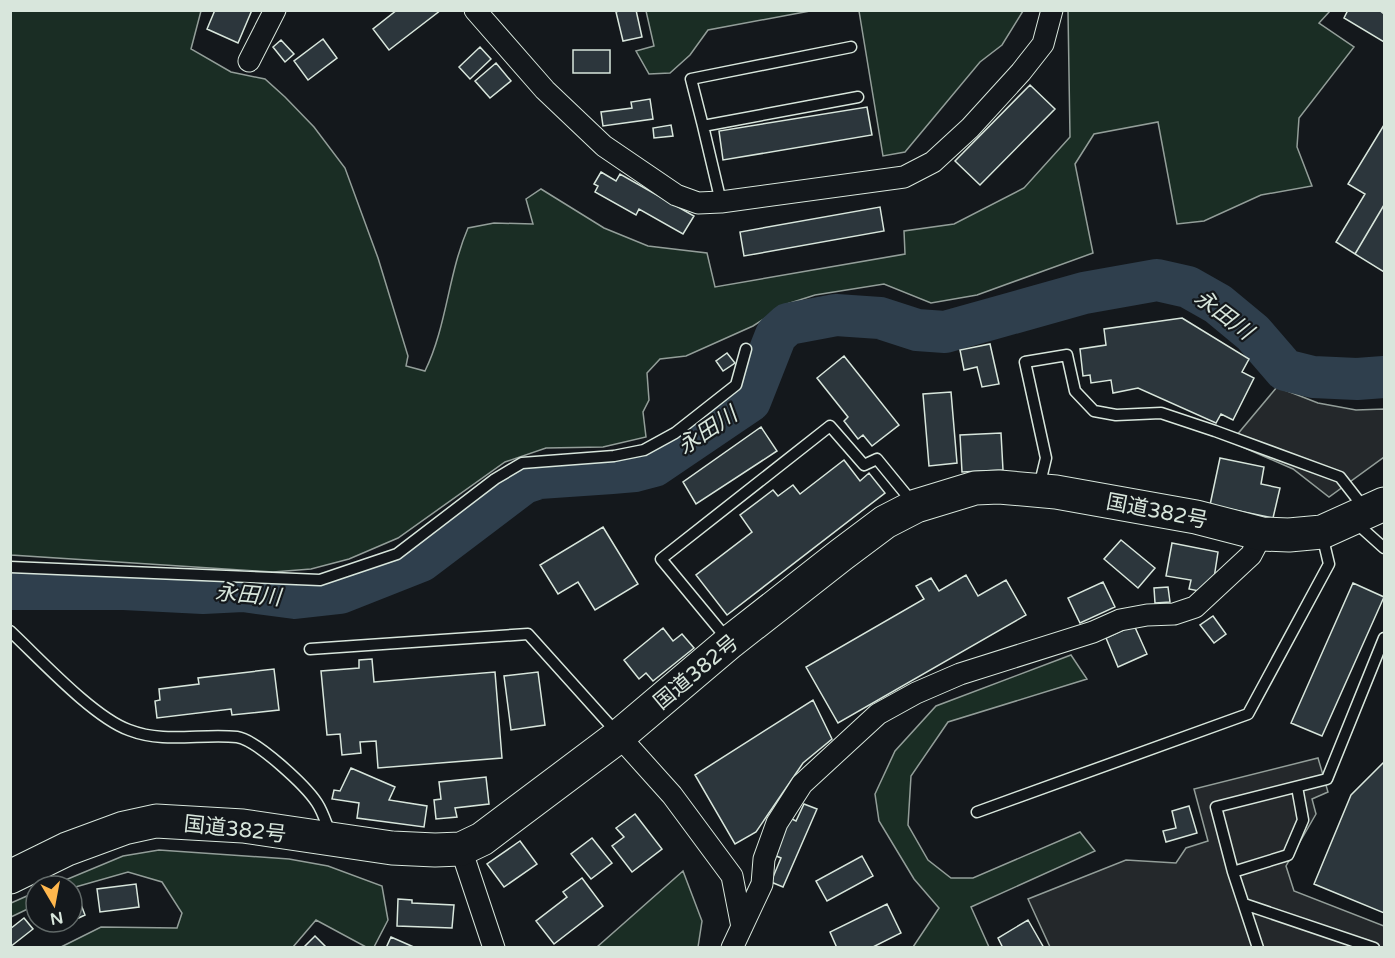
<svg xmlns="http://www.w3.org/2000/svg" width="1395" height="958" viewBox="0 0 1395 958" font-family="'Varela Round','Noto Sans JP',sans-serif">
<rect width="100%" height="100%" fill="#14181c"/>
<path fill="#1a2d24" stroke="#939e99" stroke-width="1.5" d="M10 11H201L191 49 231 72 265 79 285 97 314 127 345 168 378 258 408 356 406 366 425 371C447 326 448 274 468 228L494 223 533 224 526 199 541 189 604 228 648 246 707 253 715 287 905 254 904 231 954 224 1024 188 1070 137 1068 11H1330L1319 23 1354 47 1299 118 1297 147 1312 186 1261 195 1204 221 1177 224 1158 122 1094 134 1075 164 1093 253 977 295 931 303 884 284 815 295 787 304 753 326 686 356 660 359 647 373 649 400 643 412 646 437 603 447 546 448 505 462 398 538 349 559 311 569 273 572 11 555Z
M646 11V10L810 11 708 30 690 55 670 73 649 74 636 51 654 46Z
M859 11V10L1023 11 1002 45 980 62 905 152 883 156Z
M1071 655 1087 679 948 722 911 776 908 825 928 860 951 878H973L1080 832 1095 851 971 907 989 947H913L939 908 914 879 879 821 875 794 895 751 936 706Z
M159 850 289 859 328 866 382 886 388 920 374 947H366L316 920 293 947H61L101 927 177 928 182 913 162 882 128 872 72 888V886H51L123 856Z
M683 871 702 921 698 947H597Z
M36 892V905L11 917V903Z"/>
<path fill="#24282b" stroke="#939e99" stroke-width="1.5" d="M1277 387 1318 403 1356 410 1384 409V457L1329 497 1293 469 1231 442Z
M1318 758 1328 792 1312 799 1316 814 1286 866 1294 891 1384 926V947H1050L1028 899 1126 860 1176 863 1186 848 1208 841 1194 789Z"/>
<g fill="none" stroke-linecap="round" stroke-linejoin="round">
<path stroke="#2f3f4d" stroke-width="42" d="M10 589H124L203 593 243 591 295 598 340 593 421 561 524 483 539 478 612 473 635 471 654 466 750 401 776 335 788 324 836 315 880 318 917 330 945 332 1084 293 1157 280 1188 287 1218 304 1253 333 1285 370 1313 377 1357 379 1384 377"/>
</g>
<path fill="#2c363c" stroke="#d8e6dc" stroke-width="1.5" d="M215 10H252L238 43 207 29Z
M397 10H441L389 50 373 29Z
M621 10H636L642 37 623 41 616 12Z
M1348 10H1379L1384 14V42L1344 18Z
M323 39 337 58 308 80 294 61Z
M281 40 294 54 285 62 273 47Z
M480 47 491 59 470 79 459 67Z
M573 50H610V73H573Z
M496 63 511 81 490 98 475 81Z
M1030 85 1055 109 980 185 955 161Z
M650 99 653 119 603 126 601 112 632 108 631 102Z
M867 107 872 135 723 160 719 131Z
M671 125 673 136 654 138 653 128Z
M1384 125V205L1355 254 1336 242 1365 194 1348 184Z
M601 172 616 181 620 174 694 216 683 234 639 209 636 215 595 192 598 186 594 184Z
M1384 205V272L1355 254Z
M880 207 884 231 744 256 740 232Z
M1182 318 1249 359 1242 372 1254 378 1233 420 1221 414 1216 423 1138 388 1113 393 1111 380 1091 383 1090 375 1083 376 1080 349 1106 345 1104 329Z
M990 344 999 384 982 387 977 367 964 370 960 350Z
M727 353 735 363 723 371 716 361Z
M844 356 899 425 872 446 863 435 858 439 844 421 848 417 817 378Z
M951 392 957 463 929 466 923 394Z
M761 427 777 451 696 504 683 482Z
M1001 433 1003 470 962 472 960 435Z
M1220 458 1264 467 1261 484 1280 488 1273 518 1210 505Z
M844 460 860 481 869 473 885 493 727 615 696 575 752 532 740 515 773 490 778 496 793 485 800 494Z
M603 527 638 584 595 610 578 582 558 594 540 565Z
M1121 540 1155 568 1138 588 1104 559Z
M1172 543 1218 552 1214 578 1199 591 1189 589 1191 580 1166 576Z
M966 575 978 596 1006 580 1026 615 838 723 806 667 924 599 916 586 931 578 939 591Z
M1103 582 1115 607 1080 623 1068 598Z
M1353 583 1384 597 1322 736 1291 723Z
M1168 587 1170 602 1155 603 1154 588Z
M1213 616 1226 634 1214 643 1200 625Z
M1134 625 1147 654 1118 667 1106 638Z
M663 628 673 641 682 634 694 648 653 681 646 673 639 679 624 660Z
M372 659 374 682 495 672 502 758 378 768 376 741 360 742 361 753 342 755 340 734 327 735 321 671 359 668V660Z
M274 669 279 710 232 715 231 709 157 718 155 701 160 700 159 689 199 684 198 678Z
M538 672 545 725 511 730 504 676Z
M813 700 832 739 803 763 756 832 735 844 695 775Z
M1384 762V913L1314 884 1351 795Z
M351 768 395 787 389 800 427 806 424 827 357 818 359 803 332 799 334 790 340 791Z
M486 777 489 804 455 808 457 817 436 819 434 800 441 799 439 782Z
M804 804 817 809 783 887 771 882 781 858 774 855 790 818 796 821Z
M1189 806 1197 833 1166 842 1163 831 1176 828 1172 811Z
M635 814 662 849 632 872 612 846 624 837 616 828Z
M592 838 612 863 591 879 571 854Z
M520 841 537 864 504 887 487 864Z
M862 856 873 876 827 901 816 881Z
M582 878 603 906 554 944 536 921 567 897 563 892Z
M136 884 139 907 100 912 97 889Z
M77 894 85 915 72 921V896Z
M398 899 412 900V903L454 905 452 928 397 926Z
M887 904 901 933 871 948H837L830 932Z
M24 918 33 929 10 947V929Z
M1028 920 1044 948H1003L998 938Z
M44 922H68L48 930Z
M315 936 327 948H303Z
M391 937 416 948H386Z"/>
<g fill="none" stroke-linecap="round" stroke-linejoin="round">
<g stroke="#d8e6dc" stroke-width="13">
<path id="service" d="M703 126 691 79 851 47
M721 202 703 126 858 97
M1039 487 1046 458 1025 362 1067 355 1075 391 1094 411 1116 415 1161 413 1215 431 1340 477 1365 509
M1355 522 1384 548
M10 567 320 580 397 554 495 479 522 463 614 456 644 450 675 433 736 385 746 349
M10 631C40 659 93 717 129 730 165 744 201 733 237 737 257 740 306 786 317 803 323 812 326 823 330 833
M728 640 661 559 830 426 864 465 877 459 913 503
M310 649 528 634 618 734
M977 812 1248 714 1329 564 1322 535
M1233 872 1216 807 1327 779 1384 638
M1244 904 1374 948
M1258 948 1233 872 1288 855 1303 820 1297 787"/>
</g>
<g stroke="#d8e6dc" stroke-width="23">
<path id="minor" d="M475 10 545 90 604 146 676 195 698 203 721 202 904 177 933 162 970 128 1021 72 1043 44 1052 10
M249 61 275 10
M619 736 672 795 732 876 742 927
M461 849 494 948
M732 948 762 884 764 859 777 823 802 784 878 714 916 693 960 674 1093 632 1120 620 1147 615 1174 614 1195 607 1251 555 1262 534"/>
</g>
<g stroke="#d8e6dc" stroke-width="35">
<path id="trunk" d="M10 877 67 849 124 828 156 821 243 826 392 848 435 850 461 849 482 839 619 736 730 642 841 555 885 522 916 506 975 488 999 487 1056 492 1196 517 1262 534 1289 535 1322 532 1384 504"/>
</g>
<use href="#service" stroke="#14181c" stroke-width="10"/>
<use href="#minor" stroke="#14181c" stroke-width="21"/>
<use href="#trunk" stroke="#14181c" stroke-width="33"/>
</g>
<g text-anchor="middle" stroke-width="4.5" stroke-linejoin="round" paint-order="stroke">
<g font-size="21" fill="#d8e6dc" stroke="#14181c">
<text transform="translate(1157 511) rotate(11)" y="7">国道382号</text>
<text transform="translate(696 672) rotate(-40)" y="7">国道382号</text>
<text transform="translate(235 829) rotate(6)" y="7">国道382号</text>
</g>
<g font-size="22" font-style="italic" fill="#d8e6dc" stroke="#14181c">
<text transform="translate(1224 314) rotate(37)" y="8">永田川</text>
<text transform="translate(707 430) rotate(-34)" y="8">永田川</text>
<text transform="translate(248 594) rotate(5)" y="8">永田川</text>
</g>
</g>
<rect width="1395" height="958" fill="none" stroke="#d8e6dc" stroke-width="24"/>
<g transform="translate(54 904) rotate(170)"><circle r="28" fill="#14181c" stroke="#626a69" stroke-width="1.5"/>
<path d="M0-4.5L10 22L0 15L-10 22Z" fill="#ffb74d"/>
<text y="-9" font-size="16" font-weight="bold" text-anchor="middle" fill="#d8e6dc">N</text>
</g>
</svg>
